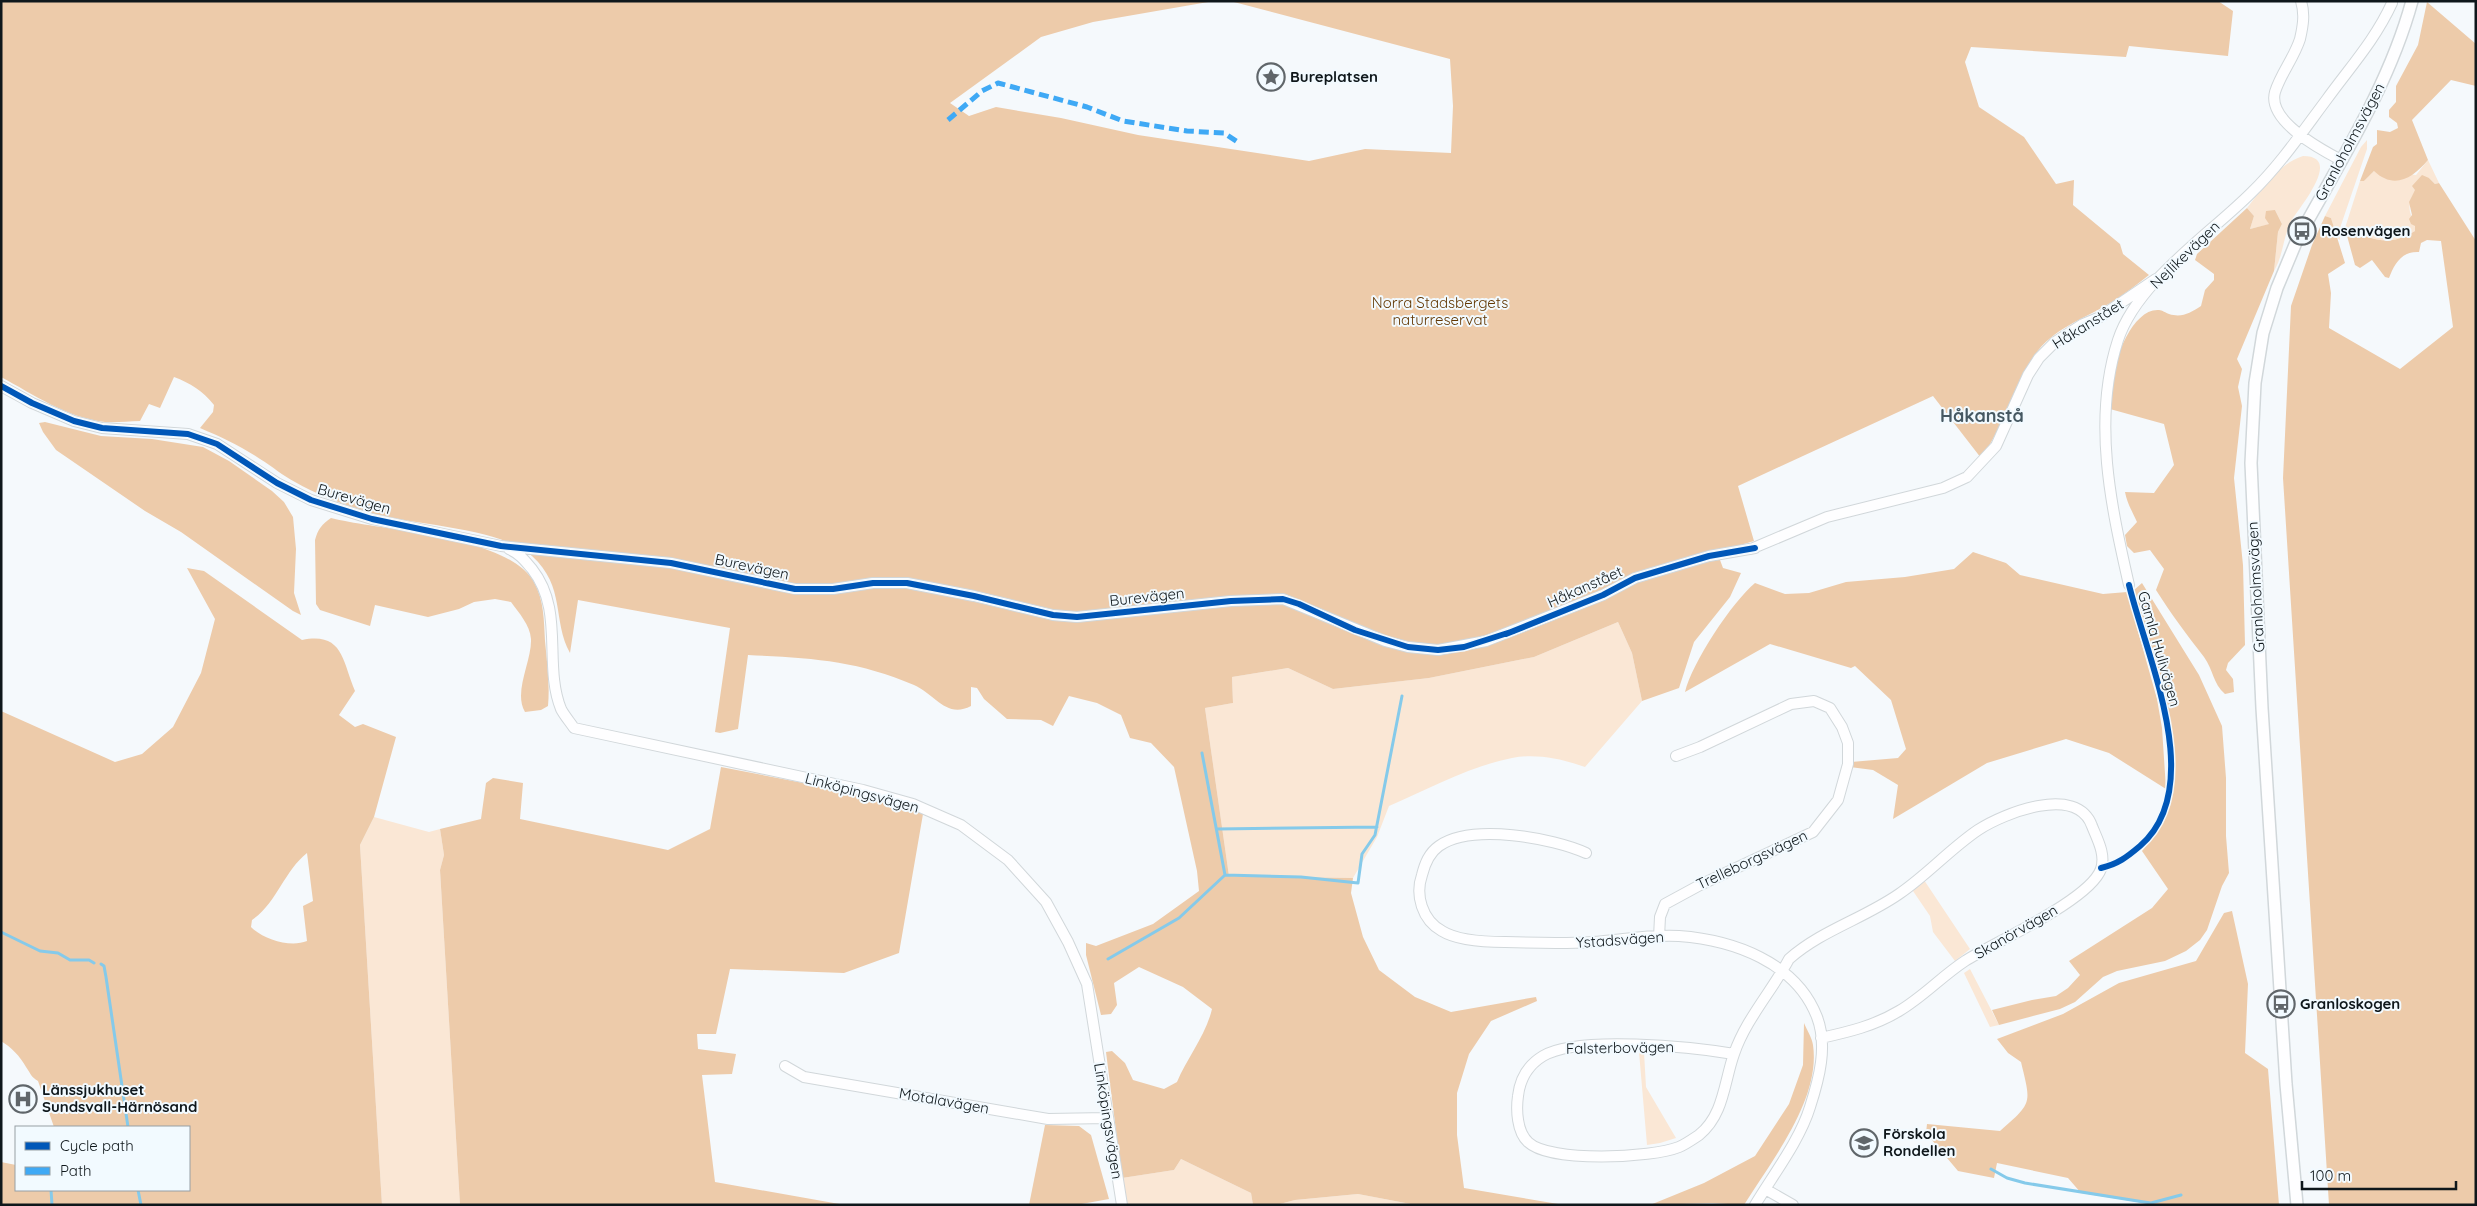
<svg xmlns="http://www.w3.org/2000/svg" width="2477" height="1206" viewBox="0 0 2477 1206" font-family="Quicksand,sans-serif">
<rect width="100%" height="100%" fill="#f5f9fc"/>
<path fill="#fae7d5" d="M2367 140V149L2340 228V240L2337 238 2331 218 2325 216 2361 147Z
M2303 156C2345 156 2297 210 2290 223 2283 239 2283 256 2274 271L2278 232 2282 224 2275 210 2270 224 2250 229 2254 216 2247 208C2263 188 2278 164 2303 156Z
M2428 160 2439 183 2435 184 2429 178C2419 186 2407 196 2410 212 2412 219 2416 224 2415 231 2383 249 2379 237 2346 232L2345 228 2360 181H2364L2374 171 2416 175Z
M1618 622 1632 653 1642 701 1585 767C1563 759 1536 753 1512 758 1470 766 1429 789 1389 806L1377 837 1353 878 1229 876 1205 708 1233 703 1232 677 1288 668 1333 689 1429 678 1534 657Z
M374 817 429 832 440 829 444 855 440 870 460 1205H382L360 845Z
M1924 880 1970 949 1955 961 1933 932 1930 916 1913 891Z
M1970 969 1999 1025 1990 1027 1964 973Z
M1639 1052H1644L1646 1087 1676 1138 1660 1143 1647 1145Z
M1181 1159 1251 1193 1253 1205H1128L1122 1178 1174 1170Z
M1358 1194 1416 1205H1276L1295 1200Z"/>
<path fill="#edcbaa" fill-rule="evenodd" d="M1 1H1214L1093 22 1041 37 950 103 969 116 996 107 1061 118 1138 135 1309 161 1365 149 1451 153 1453 106 1450 59 1230 1H2218L2233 11 2228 56 2129 46 2126 57 1971 47 1965 62 1979 107 2024 137 2056 184 2074 180 2073 205 2120 244 2123 254 2149 275C2137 284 2125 294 2112 302 2084 319 2053 328 2034 356 2012 387 2004 427 1981 458L1933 396 1738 486 1754 541 1717 552 1723 568 1741 573 1730 597 1694 642 1679 688 1642 701 1632 653 1618 622 1534 657 1429 678 1333 689 1288 668 1232 677 1233 703 1205 708 1229 876 1353 878 1351 893 1363 937 1379 970 1415 997 1451 1012 1536 997 1537 1001 1491 1021 1469 1054 1457 1093V1135L1464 1188 1564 1205H1416L1358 1194 1295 1200 1276 1205H1253L1251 1193 1181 1159 1174 1170 1122 1178 1106 1052 1112 1051 1125 1063 1133 1080 1164 1089 1177 1082C1187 1058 1206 1035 1212 1009L1183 987 1139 967 1114 983 1117 1005 1111 1014 1101 1015 1086 955V943L1096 946 1153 924 1199 891 1197 871 1174 767 1151 743 1130 738 1121 715 1097 703 1069 696 1053 726 1041 720 1007 719 984 699 977 688 971 687V706C946 719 935 694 914 685 856 660 810 658 748 655L738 729 720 733 715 732 730 628 578 600 570 653C552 620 566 587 532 556 498 526 410 526 365 511 341 504 316 494 295 482 283 476 272 466 260 459 241 446 221 437 200 428L213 412 214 405C203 391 190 383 174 377L160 408 149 404 140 421C128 421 116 423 105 422 67 418 33 394 1 377Z
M2427 2 2476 44V86L2451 80 2412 120 2428 160C2413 178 2394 190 2374 171L2364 181H2360L2373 147 2377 144V130L2390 132 2398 128 2397 123 2389 117V110L2396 102V86L2418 45Z
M2422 175 2429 178 2435 184 2439 183 2476 241V1205H2329L2283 478 2291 306 2312 245 2325 216 2331 218 2345 263 2328 274 2331 293 2329 328 2400 369 2453 327 2441 241 2427 240 2421 243 2419 252C2401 251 2394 265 2389 278L2385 277 2372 260 2360 268 2355 265 2346 232C2378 237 2384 249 2415 231V226L2411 224 2409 219 2412 215 2409 202 2415 190 2412 186Z
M2247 208 2254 216 2250 229 2269 224 2265 218 2266 211 2275 210 2282 224 2278 232 2274 271 2237 359 2242 369 2238 387 2242 406 2234 478 2243 565 2245 645 2228 663 2226 670 2233 679 2234 692 2225 694C2213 684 2213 669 2204 657 2187 635 2171 614 2156 590L2164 569 2150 550 2134 553 2127 546 2125 535 2137 522C2132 511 2127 503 2125 492L2154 493 2174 465 2164 424 2110 409C2111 399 2110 388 2112 378 2115 358 2133 308 2159 310 2162 310 2166 313 2169 314 2182 318 2190 313 2201 306L2205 290 2214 280V274L2195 260 2197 254Z
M45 422 101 436 152 439 203 447 229 461 272 491 284 502 293 517 296 549 294 593 301 615 293 611 181 532 145 511 56 450 43 432 39 423Z
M331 518C382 531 507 535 534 582 544 600 544 621 545 641 547 662 550 685 548 706L541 710 525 712C513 692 532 661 531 639 530 625 519 613 511 602L495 599 474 602 459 609 428 617 375 605 370 626 320 610 316 604 315 540C318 529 322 524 331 518Z
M1973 552 2006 563 2020 575 2103 594 2127 592 2157 699 2162 728 2166 789 2109 753 2066 739 1987 763 1893 819 1898 785 1873 770 1850 767 1851 762 1898 758 1906 749 1891 700 1855 666 1851 668 1770 644 1685 692C1692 663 1732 602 1755 583L1785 594 1809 593 1846 582 1905 577 1954 569Z
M187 568 204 571 302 640C343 632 342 660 355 691L339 715 355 727 363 724 396 737 374 817 360 845 382 1205H1V1162L16 1165V1190H189V1127H54L38 1081C31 1077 31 1074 26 1067 20 1056 11 1047 1 1041V711L115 762 142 754 173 727 201 673 215 619ZM307 853 313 901 303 906 307 941C290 948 263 939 251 927L252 920C277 903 284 871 307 853Z
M2142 583 2199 675 2222 726 2226 778V836L2229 873 2222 886 2207 930 2200 940 2186 951 2165 961 2117 971 2103 977 2075 1002 2060 1009 1999 1025 1992 1010 2032 1000 2056 996 2068 988 2080 975 2069 961 2152 908 2168 889 2142 851C2194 789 2173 729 2152 660 2146 637 2142 613 2134 590Z
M721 767 860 794 923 814 899 953 844 973 730 969 716 1034H697L698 1049 736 1054 732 1074 702 1075 715 1182 845 1205H460L440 870 444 855 440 829 481 819 486 783 493 778 523 783 520 819 668 850 710 829Z
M2232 911 2248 984 2245 1053 2268 1069 2279 1205 2150 1204 2081 1193 2068 1178 1997 1163 1994 1178 1958 1171 1926 1133 1927 1124 2000 1131C2033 1102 2031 1104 2021 1062L2008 1053 1997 1039 2063 1014 2119 983 2196 961 2224 913Z
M1804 1023C1807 1030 1812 1038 1813 1045 1821 1100 1771 1161 1744 1205L1712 1203 1650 1205 1704 1183 1755 1156 1789 1104 1803 1065Z
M1045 1125 1079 1126 1091 1135 1109 1199 1076 1205H1029Z"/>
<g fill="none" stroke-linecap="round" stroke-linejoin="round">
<path stroke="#85caea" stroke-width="3" d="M1217 829 1377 827
M1225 875 1301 877 1358 883 1362 854 1375 835 1402 696
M1 932 40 951 58 953 70 960H89L94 963
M1108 959 1179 918 1225 875 1202 753
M101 964 104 966 106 977 128 1127
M1991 1169 2007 1178 2025 1183 2144 1202 2151 1203 2181 1195
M51 1190 52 1205
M138 1190 141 1205"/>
<g stroke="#d1d7da" stroke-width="12">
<path id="minor" d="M2301 1C2305 14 2303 26 2300 39 2294 58 2281 73 2275 92 2267 121 2320 149 2341 160
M1 386 32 403 74 421 102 428 188 434 217 444 277 483 311 500 372 519 501 546 671 563 795 589H833L873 583H907L974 596 1053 615 1077 617 1231 601 1283 599 1385 641 1408 647 1438 650 1486 641 1603 595 1635 578 1709 556 1755 548
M509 549C520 554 525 561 532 569 565 611 543 664 561 709 564 715 570 722 574 728L863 790 913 804 961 825 1008 860 1046 902 1068 942 1087 984 1122 1205
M1751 549 1827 517 1943 488 1967 477 1996 446 2028 375 2039 358 2055 342 2083 324 2100 317 2156 279
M2129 585C2111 506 2092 420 2118 340 2137 282 2209 235 2251 193 2280 165 2303 131 2327 99 2351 66 2375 40 2392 3
M1586 853C1553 838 1472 823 1439 846 1429 853 1425 863 1422 875 1415 895 1422 920 1442 931 1458 941 1487 942 1505 942 1534 943 1563 944 1592 942 1621 940 1650 934 1679 936 1733 940 1796 962 1817 1017 1828 1046 1819 1079 1810 1107 1800 1140 1773 1175 1755 1205
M1659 937 1660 917 1665 904 1700 885 1813 832 1838 800 1848 764V743L1842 727 1830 708 1814 701 1791 704 1700 747 1676 756
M1734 1054C1693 1047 1577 1035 1543 1056 1528 1065 1520 1079 1518 1096 1516 1110 1517 1132 1528 1142 1550 1163 1652 1158 1679 1147 1686 1144 1693 1139 1699 1135 1724 1115 1724 1082 1734 1054 1746 1019 1772 991 1789 959 1822 930 1863 919 1899 894 1927 875 1950 849 1978 830 2004 813 2077 784 2092 826 2097 839 2106 854 2101 869 2090 900 1995 942 1965 961 1942 976 1923 997 1899 1011 1874 1026 1848 1032 1821 1038
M785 1066 804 1077 1048 1119 1107 1118
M1765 1189 1793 1205"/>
</g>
<g stroke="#d1d7da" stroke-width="14">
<path id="tertiary" d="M2297 1205 2286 1084 2262 708 2251 463 2255 383 2263 333 2277 288 2297 240C2339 163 2389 86 2412 1"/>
</g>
<use href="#minor" stroke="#fefeff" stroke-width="10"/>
<use href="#tertiary" stroke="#fefeff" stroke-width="11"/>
<path stroke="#3fa9f5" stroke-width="5" stroke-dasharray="10 5" stroke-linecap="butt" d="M948 120 982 91 998 83 1087 107 1123 121 1187 131 1224 133 1239 143"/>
<g stroke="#f2faff" stroke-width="9">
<path id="cycleway" d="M1 386 32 403 74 421 102 428 188 434 217 444 277 483 311 500 372 519 501 546 671 563 795 589H833L873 583H907L974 596 1053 615 1077 617 1231 601 1283 599 1299 604 1355 630 1408 647 1438 650 1464 647 1514 631
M1506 634 1603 595 1635 578 1709 556 1755 548
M2101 868C2118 864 2127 857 2140 846 2208 787 2146 656 2129 585"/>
</g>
<use href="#cycleway" stroke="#0057b8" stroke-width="6"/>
</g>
<defs>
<g id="sight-ring" transform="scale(1.4375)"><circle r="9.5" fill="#f2faff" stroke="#60666a" stroke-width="1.5"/><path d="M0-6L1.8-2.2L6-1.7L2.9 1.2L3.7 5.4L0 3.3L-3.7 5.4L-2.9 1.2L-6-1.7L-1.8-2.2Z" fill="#60666a"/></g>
<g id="bus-ring" transform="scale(1.4375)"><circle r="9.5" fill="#f2faff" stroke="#60666a" stroke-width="1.5"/><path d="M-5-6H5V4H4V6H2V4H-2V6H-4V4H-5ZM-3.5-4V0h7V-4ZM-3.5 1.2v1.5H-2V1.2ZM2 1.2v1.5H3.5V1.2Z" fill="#60666a"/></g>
<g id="hospital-ring" transform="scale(1.4375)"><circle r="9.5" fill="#f2faff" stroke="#60666a" stroke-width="1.5"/><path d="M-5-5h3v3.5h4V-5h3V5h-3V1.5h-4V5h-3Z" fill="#60666a"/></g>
<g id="school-ring" transform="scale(1.4375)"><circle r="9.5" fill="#f2faff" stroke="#60666a" stroke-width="1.5"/><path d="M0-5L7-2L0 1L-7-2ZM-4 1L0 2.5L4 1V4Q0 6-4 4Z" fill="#60666a"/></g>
</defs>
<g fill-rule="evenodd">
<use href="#sight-ring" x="1271" y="77"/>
<use href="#bus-ring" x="2302" y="231"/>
<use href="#bus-ring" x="2281" y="1004"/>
<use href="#hospital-ring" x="23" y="1099"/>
<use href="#school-ring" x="1864" y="1143"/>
</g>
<g text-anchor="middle" stroke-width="4" stroke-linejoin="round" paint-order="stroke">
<g font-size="15" font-weight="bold" fill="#0f171b" stroke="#f2faff" text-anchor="start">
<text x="1290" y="82">Bureplatsen</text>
<text x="2321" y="236">Rosenvägen</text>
<text x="2300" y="1009">Granloskogen</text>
<text x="42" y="1095">Länssjukhuset<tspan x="42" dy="17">Sundsvall-Härnösand</tspan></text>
<text x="1883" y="1139">Förskola<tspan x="1883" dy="17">Rondellen</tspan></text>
</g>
<g font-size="15" fill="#0f171b" stroke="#f2faff">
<text transform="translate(2350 142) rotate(-62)" y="5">Granloholmsvägen</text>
<text transform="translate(2185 255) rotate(-44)" y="5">Nejlikevägen</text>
<text transform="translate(2088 324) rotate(-32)" y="5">Håkanstået</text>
<text transform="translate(354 499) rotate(16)" y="5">Burevägen</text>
<text transform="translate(752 567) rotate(12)" y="5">Burevägen</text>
<text transform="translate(1585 587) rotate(-24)" y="5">Håkanstået</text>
<text transform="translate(2256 587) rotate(-93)" y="5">Granloholmsvägen</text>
<text transform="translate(1147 597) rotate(-6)" y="5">Burevägen</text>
<text transform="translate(2159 649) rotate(74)" y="5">Gamla Hulivägen</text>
<text transform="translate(862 793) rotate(15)" y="5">Linköpingsvägen</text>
<text transform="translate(1752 860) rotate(-25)" y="5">Trelleborgsvägen</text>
<text transform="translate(2016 932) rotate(-30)" y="5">Skanörvägen</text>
<text transform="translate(1620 940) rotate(-4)" y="5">Ystadsvägen</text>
<text transform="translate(1620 1048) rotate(-1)" y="5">Falsterbovägen</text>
<text transform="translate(944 1101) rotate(10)" y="5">Motalavägen</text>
<text transform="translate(1108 1121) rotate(81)" y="5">Linköpingsvägen</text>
</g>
<g font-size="15" fill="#633804" stroke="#f2faff">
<text x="1440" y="308">Norra Stadsbergets<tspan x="1440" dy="17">naturreservat</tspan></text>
</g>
<g font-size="18" font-weight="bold" fill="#465862" stroke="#f2faff">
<text x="1982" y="422">Håkanstå</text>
</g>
</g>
<rect width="2477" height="1206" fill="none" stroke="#0f171b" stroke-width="5"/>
<rect x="15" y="1126" width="175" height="65" fill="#f2faff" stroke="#979fa4"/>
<rect x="25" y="1142" width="25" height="8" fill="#0057b8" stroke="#979fa4"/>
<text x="60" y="1151" font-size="15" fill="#0f171b">Cycle path</text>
<rect x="25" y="1167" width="25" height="8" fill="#3fa9f5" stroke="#979fa4"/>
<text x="60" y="1176" font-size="15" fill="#0f171b">Path</text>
<path d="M2302 1181v8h154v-8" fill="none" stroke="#0f171b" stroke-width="2.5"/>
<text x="2310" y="1181" font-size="15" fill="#0f171b" stroke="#f2faff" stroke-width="4" paint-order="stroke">100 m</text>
</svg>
